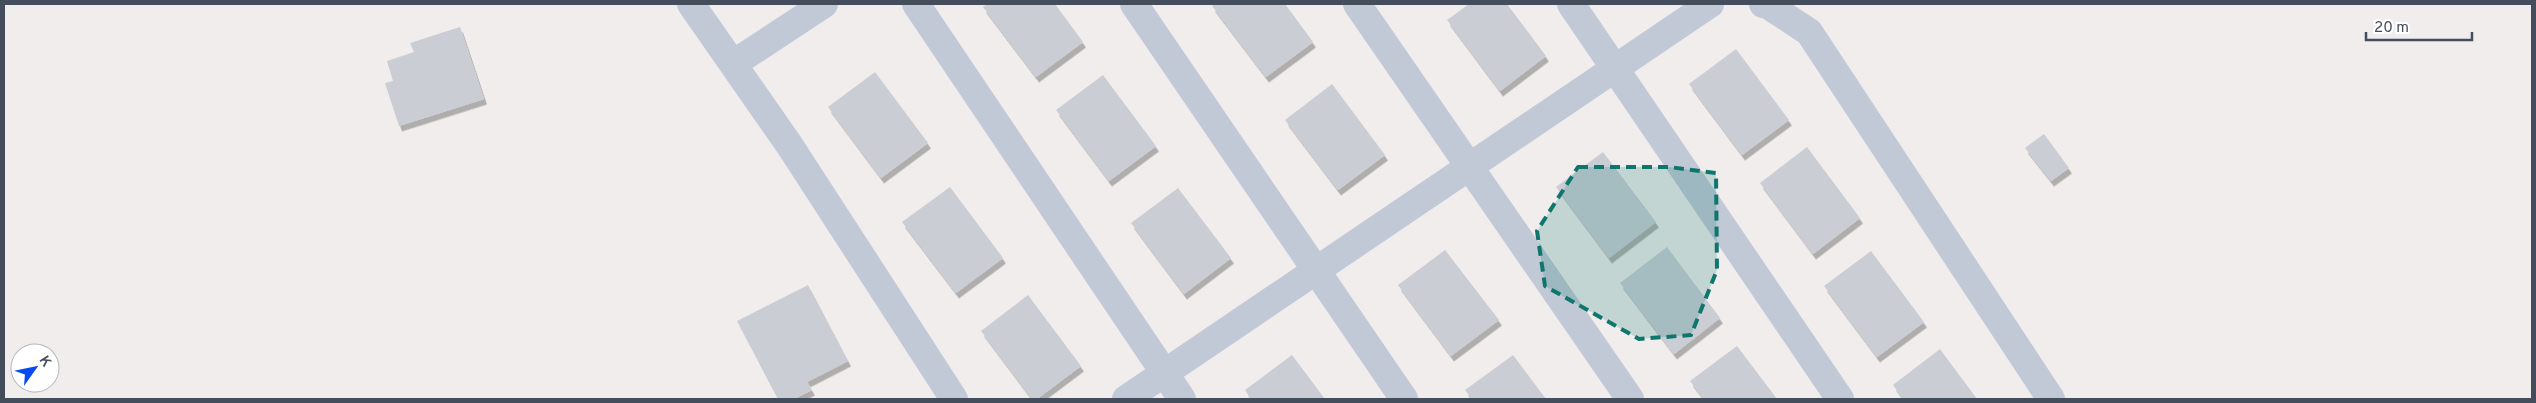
<svg xmlns="http://www.w3.org/2000/svg" width="2536" height="403" viewBox="0 0 2536 403" font-family="Overpass,sans-serif">
<defs>
<filter id="shadow"><feDropShadow dx="3" dy="5.5" stdDeviation="0" flood-color="#0004"/></filter>
</defs>
<rect width="100%" height="100%" fill="#f0edec"/>
<path fill="#cbcdd5" filter="url(#shadow)" d="M987 4H1055L1083 42 1036 77 983 7Z
M1216 4H1285L1313 42 1266 77 1212 6Z
M1469 4H1507L1546 56 1500 91 1447 20Z
M460 27 484 99 399 126 385 83 393 81 387 61 414 52 410 43Z
M1736 49 1789 120 1742 155 1689 84Z
M875 72 928 143 881 178 828 107Z
M1103 75 1156 146 1109 181 1056 110Z
M1332 84 1385 155 1338 190 1285 120Z
M2044 134 2069 168 2051 181 2025 148Z
M1807 147 1860 218 1813 254 1760 183Z
M1603 152 1656 222 1609 258 1556 187Z
M950 187 1003 258 956 293 902 222Z
M1178 188 1231 258 1184 294 1131 223Z
M1667 247 1720 318 1674 354 1620 283Z
M1445 250 1499 320 1451 356 1398 285Z
M1871 251 1924 322 1877 357 1824 286Z
M808 285 848 361 807 382 812 390 794 399H778L737 321Z
M1028 295 1081 366 1037 399H1032L981 331Z
M1737 346 1777 399H1704L1690 381Z
M1940 349 1977 399H1903L1893 385Z
M1292 355 1325 399H1251L1245 390Z
M1513 355 1546 399H1472L1465 390Z"/>
<g fill="none" stroke-linecap="round" stroke-linejoin="round">
<path stroke="#c1c9d6" stroke-width="28" d="M691 4 790 146 954 399
M916 4 1182 399
M1134 4 1404 399
M1357 4 1630 399
M1571 4 1840 399
M1763 4 1768 5 1809 32 2051 399
M733 64 824 4
M1126 399 1710 4"/>
</g>
<path fill="#0f766e" fill-opacity="0.2" stroke="#0f766e" stroke-width="4" stroke-dasharray="10 6" stroke-linejoin="round" d="M1578 167H1669L1716 173 1717 270 1691 335 1639 339 1545 286 1537 231Z"/>
<rect width="2536" height="403" fill="none" stroke="#434d5c" stroke-width="10"/>
<g transform="translate(35 368) rotate(57)"><circle r="24" fill="#ffffff" stroke="#b4b8be"/>
<path d="M0-4L9 19L0 12L-9 19Z" fill="#064af0"/>
<text y="-8" font-size="14" font-weight="bold" text-anchor="middle" fill="#434d5c">K</text>
</g>
<path d="M2366 32v8h106v-8" fill="none" stroke="#434d5c" stroke-width="2.5"/>
<text x="2374" y="32" font-size="15" fill="#434d5c" stroke="#ffffff" stroke-width="4" paint-order="stroke">20 m</text>
</svg>
